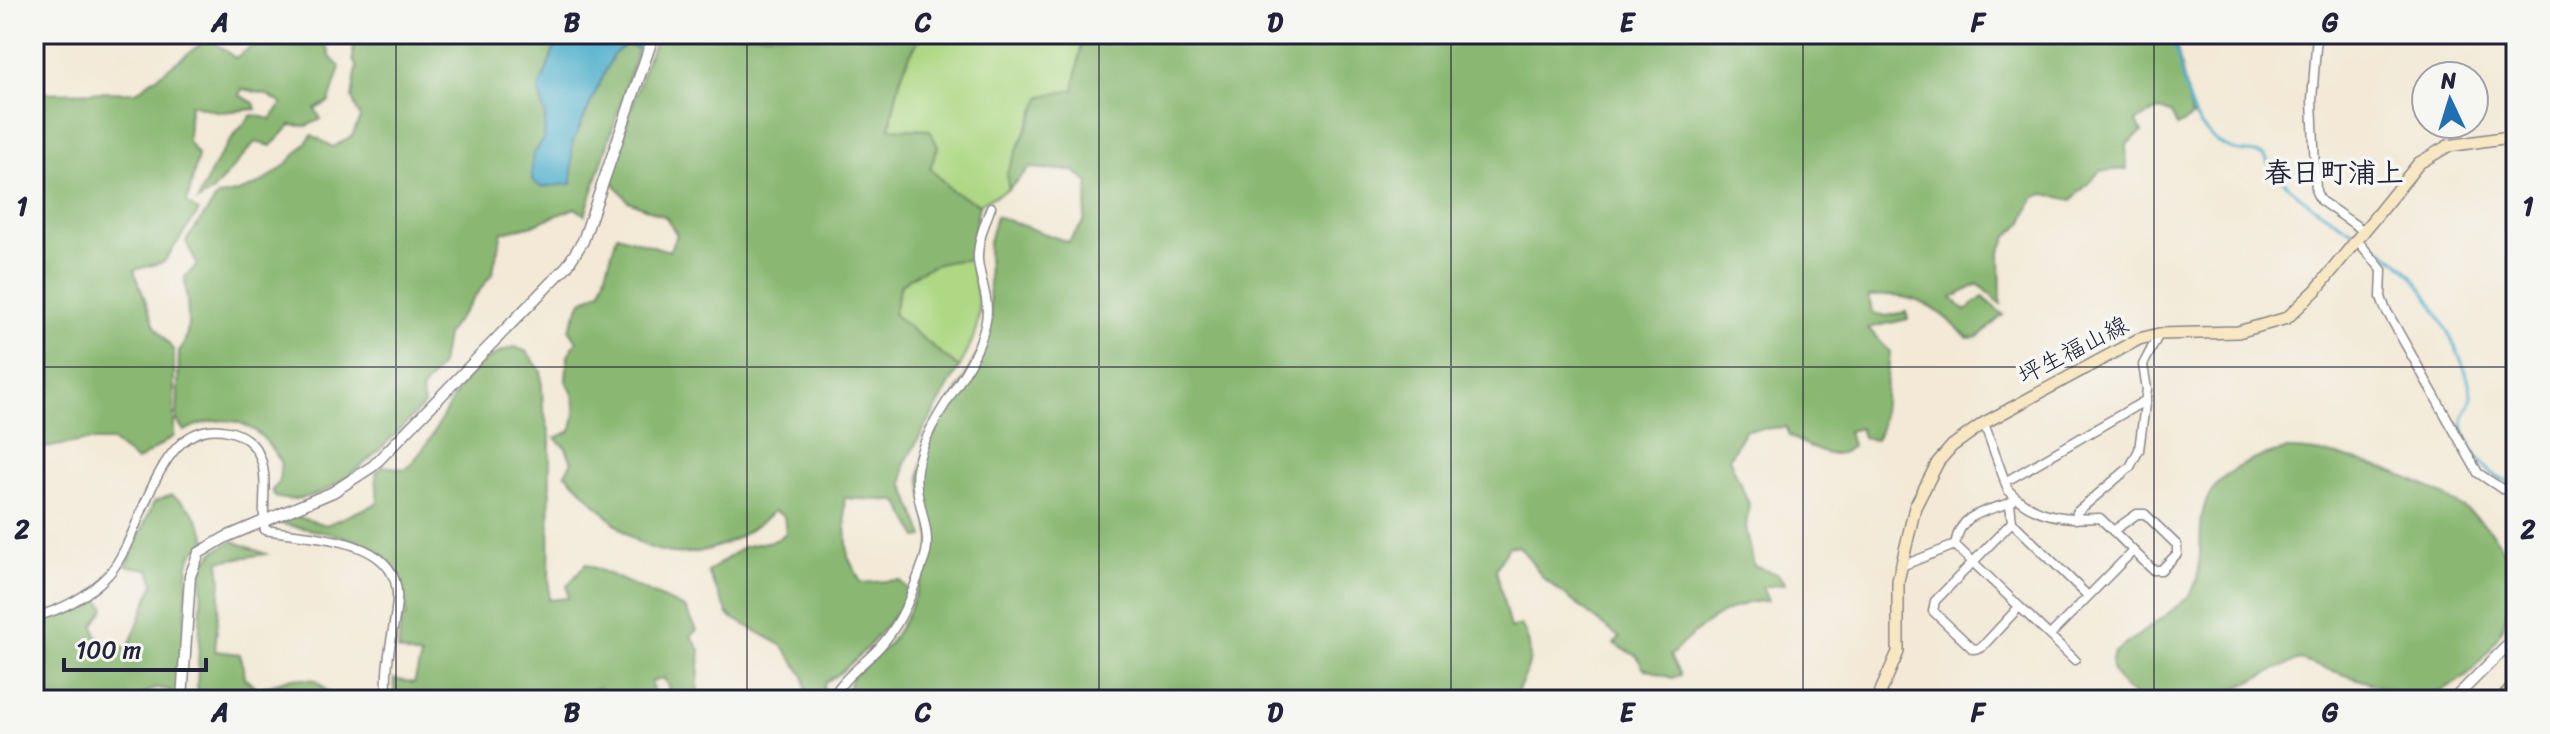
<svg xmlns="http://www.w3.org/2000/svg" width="2550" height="734" viewBox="0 0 2550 734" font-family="Sriracha,'Klee One',sans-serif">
<rect width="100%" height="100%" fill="#f6f6f2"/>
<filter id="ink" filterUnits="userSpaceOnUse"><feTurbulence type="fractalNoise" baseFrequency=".0125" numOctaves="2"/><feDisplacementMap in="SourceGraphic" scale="16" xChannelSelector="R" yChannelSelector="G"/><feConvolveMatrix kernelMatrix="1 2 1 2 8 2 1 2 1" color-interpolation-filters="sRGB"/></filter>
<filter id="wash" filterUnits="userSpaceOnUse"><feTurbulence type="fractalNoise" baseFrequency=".006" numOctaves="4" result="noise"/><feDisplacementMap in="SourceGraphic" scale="32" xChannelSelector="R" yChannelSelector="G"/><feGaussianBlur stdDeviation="1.8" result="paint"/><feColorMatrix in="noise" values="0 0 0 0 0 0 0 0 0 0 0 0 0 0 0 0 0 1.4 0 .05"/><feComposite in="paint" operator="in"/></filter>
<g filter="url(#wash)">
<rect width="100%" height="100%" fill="#f3e9d6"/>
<path fill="#aed884" stroke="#687d60" stroke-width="2" d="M923 34H1083L1075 90 1006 174 1009 189 979 204 952 192 930 168 938 147 890 129C896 94 901 63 923 34Z
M943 260H970C982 312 984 320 959 368L893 315 901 284 926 266Z"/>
<path fill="#8ab872" stroke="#566d56" stroke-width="2" d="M270 34H321L331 58 340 67 329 102 315 109 321 119 307 126 291 125 271 146 255 142 212 192 198 201C211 167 227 141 252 115L271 119 282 104 266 94 242 89 239 95 254 103 256 109 220 112 190 104 188 141 198 156 187 204 199 211 164 262 134 270 155 326 174 351V436L137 461 112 441H83L34 450V93L136 92 209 38 235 58Z
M354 34H560L539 90 545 115 544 138 532 157 572 183V144L613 55 626 44 638 49 585 215 575 208 530 226 502 232 492 274 446 335 441 365 421 391 424 405C390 438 328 514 275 497L272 490 279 483 281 461C273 453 269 443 261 436 238 414 209 418 184 431L177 421 179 351C194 335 186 299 185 277L197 265 186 241 218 196C260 191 287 168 312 135L333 147 352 136 360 118 352 98 357 67 353 60Z
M658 34H923C901 63 896 93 890 128L930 130 938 147 930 168 952 191 979 204 970 260C940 260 925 267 901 284L893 314 959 368 905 463 903 483 924 537 918 538 898 501 844 498 848 557 861 583 899 580 910 592C894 620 853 668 825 682L820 700H807L804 676 783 646 729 616 708 572 743 547 776 540 786 533 784 516 774 511C738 544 685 569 638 542 619 531 583 490 565 473L572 462 566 448 555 438 571 431C577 414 577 395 566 381L568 355 577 341 569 329 582 301 601 291 617 235 669 251 677 235 666 217 628 201 610 178 645 65Z
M1083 34H1235L1239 39 1251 34H2174L2192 117 2177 126 2171 113 2158 110 2136 121 2142 132 2126 145 2127 169 2100 171 2072 200 2045 194 2034 197 2023 222 2007 237 2000 252 2001 304 1978 284 1952 298 1965 311 1983 297 2003 315 1978 337 1968 338C1936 306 1915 292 1869 296L1872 313 1887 316 1906 312 1908 319 1868 328 1890 352 1881 428 1876 440 1863 438 1860 428 1848 431 1852 446C1832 465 1810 446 1789 436L1786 427 1745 430 1729 458 1749 504 1746 527 1754 566 1778 574 1785 584 1762 587 1768 601C1730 600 1696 629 1670 656L1680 675 1672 678 1643 668 1637 656 1614 644 1620 638 1543 578 1520 547 1509 546 1496 569 1510 629 1521 625C1538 652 1528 675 1512 700H844L852 677 890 643 906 617 930 556 931 536 920 476 923 455 982 345 990 322 988 245 996 216 1068 242 1084 222 1089 183 1074 171 1029 168 1009 189 1006 174 1042 96 1074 90Z
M515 347 527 352 541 371 543 407 550 435 549 600 568 598 567 586 586 564 685 608 697 630 691 636 700 650 697 700H674L664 678 651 682 655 700H606L599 687 570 700H394V679L414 683 421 657 398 650 401 621 406 616C405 535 342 538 278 523L295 516 326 525 378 503 376 473 383 466 405 469C449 431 449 365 515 347Z
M2286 450C2346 448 2478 493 2504 552 2531 612 2474 699 2409 696L2300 660C2270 669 2231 695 2203 700 2179 705 2138 705 2123 686 2114 674 2108 668 2114 653 2130 640 2184 605 2191 593 2206 567 2196 535 2204 508 2214 473 2255 456 2286 450Z
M171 495C192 507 199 518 207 540L193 552 188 564 182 675 176 700H169L170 690 156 688 133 700H34V624L74 612 96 595 105 608 94 625 96 635 108 644 128 648 154 583 149 569 126 566 154 502Z
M233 541 266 554 219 561 221 581 215 651 240 654 245 678 257 689 292 678 316 680 335 700H209L197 688 203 564 216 550Z"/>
<path fill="#4caecb" stroke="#376883" stroke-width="2" d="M560 34H641L638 49 626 44 613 55 572 143V184L541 187 532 180V157L544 138 545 115 539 90Z"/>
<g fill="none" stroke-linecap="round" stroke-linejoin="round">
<path stroke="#4caecb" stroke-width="3" d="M2172 34C2185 77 2182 125 2228 148 2240 154 2253 150 2265 156 2287 202 2357 228 2397 261 2419 279 2434 306 2447 331 2455 346 2473 382 2471 400 2470 408 2463 414 2463 423 2464 444 2492 486 2516 481"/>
</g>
</g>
<g filter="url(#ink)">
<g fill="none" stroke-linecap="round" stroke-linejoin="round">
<g stroke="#8a8688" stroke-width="11">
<path id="minor" d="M2317 34 2312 100 2316 192 2321 201 2364 231
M2357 240 2382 270 2381 297 2385 308 2478 473 2502 489 2516 486
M1984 423 2008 490C2033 517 2066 520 2100 518L2153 570H2161L2177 554V545L2145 514H2137L2113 531
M2005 482 2146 400
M2010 503 2012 522 2088 596
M2076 519 2077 512 2130 467 2139 450 2147 389 2143 365 2159 334
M2012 522 1935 601 1933 611 1973 649 1981 648 2019 607
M1955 545 2075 660
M1904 565 1955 545C1960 514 1982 512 2010 503L2015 497
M34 617C62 610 88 596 108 575 145 535 155 415 228 431 242 434 255 443 260 457 269 479 261 506 265 530 310 538 402 536 397 601 394 635 383 666 388 700
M2050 635 2132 552
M831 700C844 675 867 663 884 642 904 618 914 588 924 560 935 530 912 499 917 469 925 416 976 375 986 321 990 299 980 281 978 260 977 243 985 223 991 207"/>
</g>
<g stroke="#8a8688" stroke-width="13">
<path id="tertiary" d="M182 700 190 576 199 553 226 537 333 492 373 466 567 266 583 241 654 34
M2453 700 2516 637"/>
</g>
<g stroke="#8a8688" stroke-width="14">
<path id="secondary" d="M1877 700 1898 652V581L1915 507 1938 462 1952 446 1984 423 2139 339 2159 334 2238 332 2287 318 2317 289 2419 163 2448 146 2516 136"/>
</g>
<g stroke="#8a8688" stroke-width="17">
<path id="motorway" d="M2503 700 2516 686"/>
</g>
<use href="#minor" stroke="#fff" stroke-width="8"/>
<use href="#tertiary" stroke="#fff" stroke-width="10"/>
<use href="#secondary" stroke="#f7e8c3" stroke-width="11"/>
<use href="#motorway" stroke="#ebc669" stroke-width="14"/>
</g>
</g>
<path fill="none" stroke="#22223b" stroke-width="2" stroke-opacity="0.55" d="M396 34V700M747 34V700M1099 34V700M1451 34V700M1803 34V700M2154 34V700M34 367H2516"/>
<g text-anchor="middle" stroke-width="7" stroke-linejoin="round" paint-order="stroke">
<g font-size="24" fill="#22223b" stroke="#f6f6f2">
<text transform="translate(2073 350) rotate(-27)" y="8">坪生福山線</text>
</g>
<g font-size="28" font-weight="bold" fill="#22223b" stroke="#f6f6f2">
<text x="2334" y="182">春日町浦上</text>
</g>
</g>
<rect width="2550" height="734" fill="none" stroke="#f6f6f2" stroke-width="88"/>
<g transform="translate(2450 100) rotate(356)"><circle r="38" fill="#f6f6f2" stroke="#a1a1a9" stroke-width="2"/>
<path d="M0-6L14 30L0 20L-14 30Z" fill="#1f6fb2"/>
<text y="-12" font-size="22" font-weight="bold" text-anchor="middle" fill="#22223b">N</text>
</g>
<path d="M64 658v12h142v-12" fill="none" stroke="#22223b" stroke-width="4"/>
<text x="76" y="658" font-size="24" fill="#22223b" stroke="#f6f6f2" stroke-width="6" paint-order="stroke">100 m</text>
<rect x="44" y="44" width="2462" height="646" fill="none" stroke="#22223b" stroke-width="3"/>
<g font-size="26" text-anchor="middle" font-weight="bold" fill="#22223b">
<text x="220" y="31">A</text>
<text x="572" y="31">B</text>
<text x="923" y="31">C</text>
<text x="1275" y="31">D</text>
<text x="1627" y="31">E</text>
<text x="1978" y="31">F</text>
<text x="2330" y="31">G</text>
<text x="22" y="215">1</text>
<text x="2528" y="215">1</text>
<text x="22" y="538">2</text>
<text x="2528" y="538">2</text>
<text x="220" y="721">A</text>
<text x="572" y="721">B</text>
<text x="923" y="721">C</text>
<text x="1275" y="721">D</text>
<text x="1627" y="721">E</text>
<text x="1978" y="721">F</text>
<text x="2330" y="721">G</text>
</g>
</svg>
